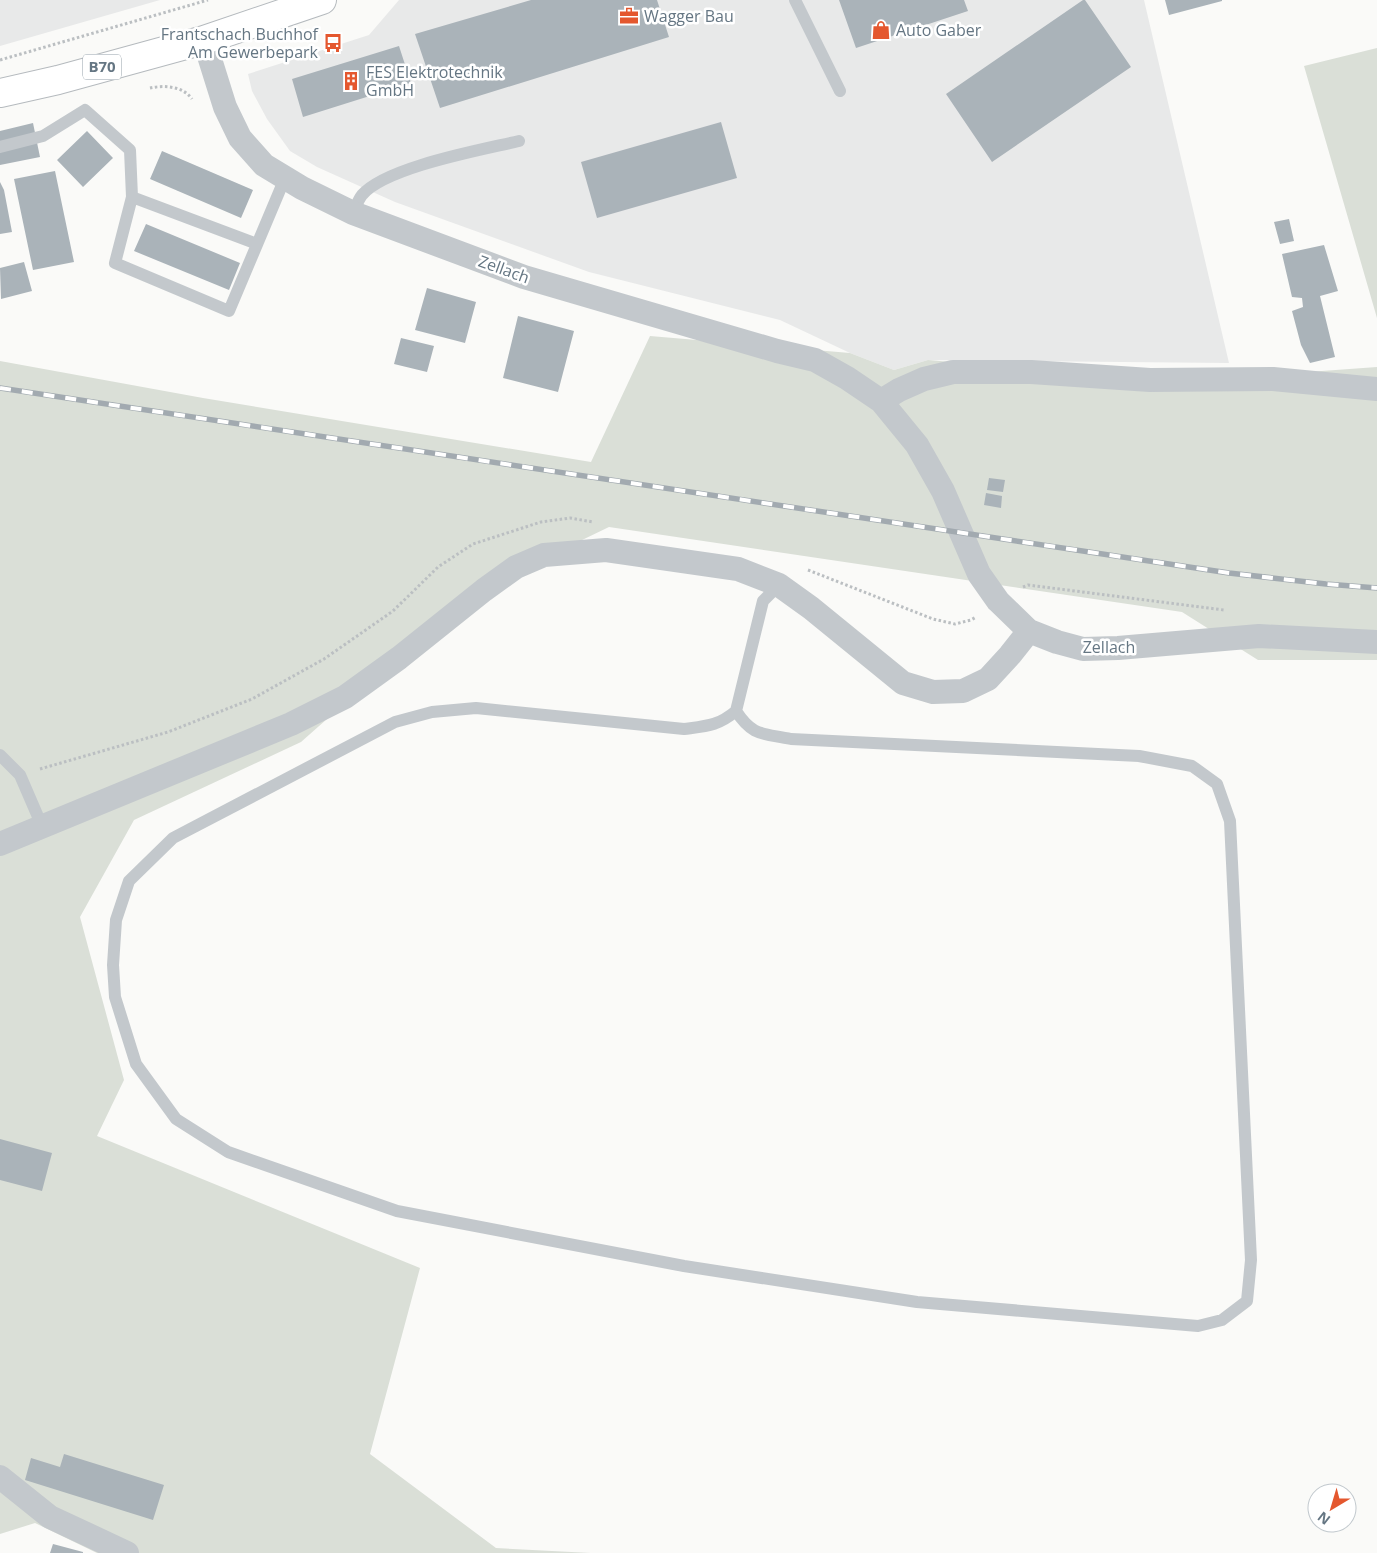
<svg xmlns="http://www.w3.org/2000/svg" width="1377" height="1553" viewBox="0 0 1377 1553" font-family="'Open Sans',sans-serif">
<rect width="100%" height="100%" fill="#fafaf8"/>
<path fill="#e8e9e9" d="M0 0H160L0 46Z
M399 0H1144L1229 363 928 360 894 370 850 353 780 320 589 272 395 202 317 167 290 151 267 119 252 91 248 74 369 35Z"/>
<path fill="#dadfd7" d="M1377 48V318L1304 66Z
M650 336 850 353 894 370 928 360 1182 381 1377 367V660H1258L1182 612 609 527 466 596 301 742 134 820 80 917 124 1080 97 1136 420 1268 370 1454 496 1548 591 1553H97L35 1523 0 1534V361L203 398 591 462Z"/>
<path fill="#aab3b9" d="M531 0H657L669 37 440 108 415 34Z
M839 0H964L968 11 856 48Z
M1083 0H1085L1131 67 992 162 946 94Z
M1165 0H1222V1L1169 15Z
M399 46 411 83 303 117 292 79Z
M721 122 737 178 597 218 581 162Z
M33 123 40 157 0 165V131Z
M87 131 113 158 83 187 57 160Z
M162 151 253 190 241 218 150 179Z
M55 171 74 262 33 270 14 179Z
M0 182 4 190 12 232 0 234Z
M1289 219 1294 241 1280 244 1274 222Z
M146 224 240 263 229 290 134 251Z
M1324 245 1338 291 1320 296 1335 357 1310 363 1301 345 1292 311 1303 307 1302 298 1292 297 1282 254Z
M24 262 32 291 1 299 0 268Z
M427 288 476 302 465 343 415 330Z
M518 316 574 331 558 392 503 378Z
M401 338 434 346 427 372 394 364Z
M989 478 1005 480 1003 492 987 490Z
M986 493 1002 496 1001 508 984 505Z
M0 1139 52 1153 42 1191 0 1180Z
M64 1454 164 1485 153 1520 25 1480 31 1458 60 1467Z
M53 1544 83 1552V1553H50Z"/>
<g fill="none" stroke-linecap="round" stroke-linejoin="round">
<g stroke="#b5babe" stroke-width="30">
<path id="primary" d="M0 93 58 80 204 40 322 0"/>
</g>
<path stroke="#bbbfc2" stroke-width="3" stroke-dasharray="2.5 2.5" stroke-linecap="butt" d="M0 60 208 0
M150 88C164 85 183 86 192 99
M808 570 933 619 955 624 971 620 976 617
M1023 587 1028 585 1224 610
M40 769 168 732 252 699 324 659 393 611 438 567 473 544 541 522 570 518 593 522"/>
<path stroke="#c3c8cc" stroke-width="12" d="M795 0 840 91
M0 147 43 136 85 110 130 150 132 197 115 263 229 311 285 178
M132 197 257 244
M353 213C356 207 358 200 362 195 386 167 481 150 519 141
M736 711C753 737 763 733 791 739L1139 756 1192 766 1217 784 1230 821 1251 1260 1247 1301 1222 1320 1198 1326 917 1302 684 1266 397 1211 228 1152 176 1119 136 1064 115 997 113 965 116 920 129 881 173 838 395 722 432 712 476 708 684 729C707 726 718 726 736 711L763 601 779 585
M0 755 20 775 42 826"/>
<path stroke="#c3c8cc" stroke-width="24" d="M204 40 225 107 240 138 264 165 302 188 353 213 524 277 777 351 815 360 847 378 881 401 917 445 943 491 979 574 998 601 1029 631 1057 642 1083 649 1118 648 1259 636 1377 642
M881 401 899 390 924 379 953 372H1031L1150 380 1273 379 1377 389
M0 844 291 724 345 697 399 658 484 590 516 567 544 555 606 550 738 569 779 585 811 608 903 683 933 692 963 691 988 679 1010 655 1029 631
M0 1477 50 1517 127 1553"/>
<use href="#primary" stroke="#fff" stroke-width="28"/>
<g stroke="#a2aab0" stroke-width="5.5">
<path id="rail" d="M0 388 1229 573 1326 584 1377 588"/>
</g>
<use href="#rail" stroke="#fff" stroke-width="4" stroke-dasharray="11" stroke-linecap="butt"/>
</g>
<defs>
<g id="office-bare" transform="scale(1.5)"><path d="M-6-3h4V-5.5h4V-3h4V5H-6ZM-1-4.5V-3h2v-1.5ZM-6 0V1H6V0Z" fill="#e4572e" stroke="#fff" stroke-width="2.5" paint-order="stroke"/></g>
<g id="shop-bare" transform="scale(1.5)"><path d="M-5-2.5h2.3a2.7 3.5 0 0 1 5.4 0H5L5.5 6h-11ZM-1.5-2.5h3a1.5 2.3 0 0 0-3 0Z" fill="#e4572e" stroke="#fff" stroke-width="2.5" paint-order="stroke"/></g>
<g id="bus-bare" transform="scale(1.5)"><path d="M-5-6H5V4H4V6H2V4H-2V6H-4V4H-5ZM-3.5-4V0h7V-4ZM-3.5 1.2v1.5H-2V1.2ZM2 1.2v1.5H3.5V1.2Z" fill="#e4572e" stroke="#fff" stroke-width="2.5" paint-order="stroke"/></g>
<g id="building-bare" transform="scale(1.5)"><path d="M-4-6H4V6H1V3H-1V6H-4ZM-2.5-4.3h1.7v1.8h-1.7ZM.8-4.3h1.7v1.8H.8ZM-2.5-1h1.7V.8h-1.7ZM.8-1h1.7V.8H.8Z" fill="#e4572e" stroke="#fff" stroke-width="2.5" paint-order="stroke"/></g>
</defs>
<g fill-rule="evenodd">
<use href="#office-bare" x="629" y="16"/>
<use href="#shop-bare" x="881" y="30"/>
<use href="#bus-bare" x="333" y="43"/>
<use href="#building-bare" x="351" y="81"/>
</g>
<g text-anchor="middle" stroke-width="5" stroke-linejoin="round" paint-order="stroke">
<rect fill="#fff" stroke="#939fa8" stroke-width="1" x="83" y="54.5" width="38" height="25" rx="4"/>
<g font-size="15" font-weight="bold" fill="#657683">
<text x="102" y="72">B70</text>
</g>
<g font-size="16" fill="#657683" stroke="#fff" text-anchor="start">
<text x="644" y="22">Wagger Bau</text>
<text x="896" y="36">Auto Gaber</text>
<text x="318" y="40" text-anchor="end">Frantschach Buchhof<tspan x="318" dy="18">Am Gewerbepark</tspan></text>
<text x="366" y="78">FES Elektrotechnik<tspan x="366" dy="18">GmbH</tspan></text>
</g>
<g font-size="16" fill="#657683" stroke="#fff">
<text transform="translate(504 269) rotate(20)" y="6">Zellach</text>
<text x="1109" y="653">Zellach</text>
</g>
</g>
<g transform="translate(1332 1508) rotate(218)"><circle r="24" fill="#ffffff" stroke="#c1c8cd"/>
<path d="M0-4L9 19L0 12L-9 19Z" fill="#e4572e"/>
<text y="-8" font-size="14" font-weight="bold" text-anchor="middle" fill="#657683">N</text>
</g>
</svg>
